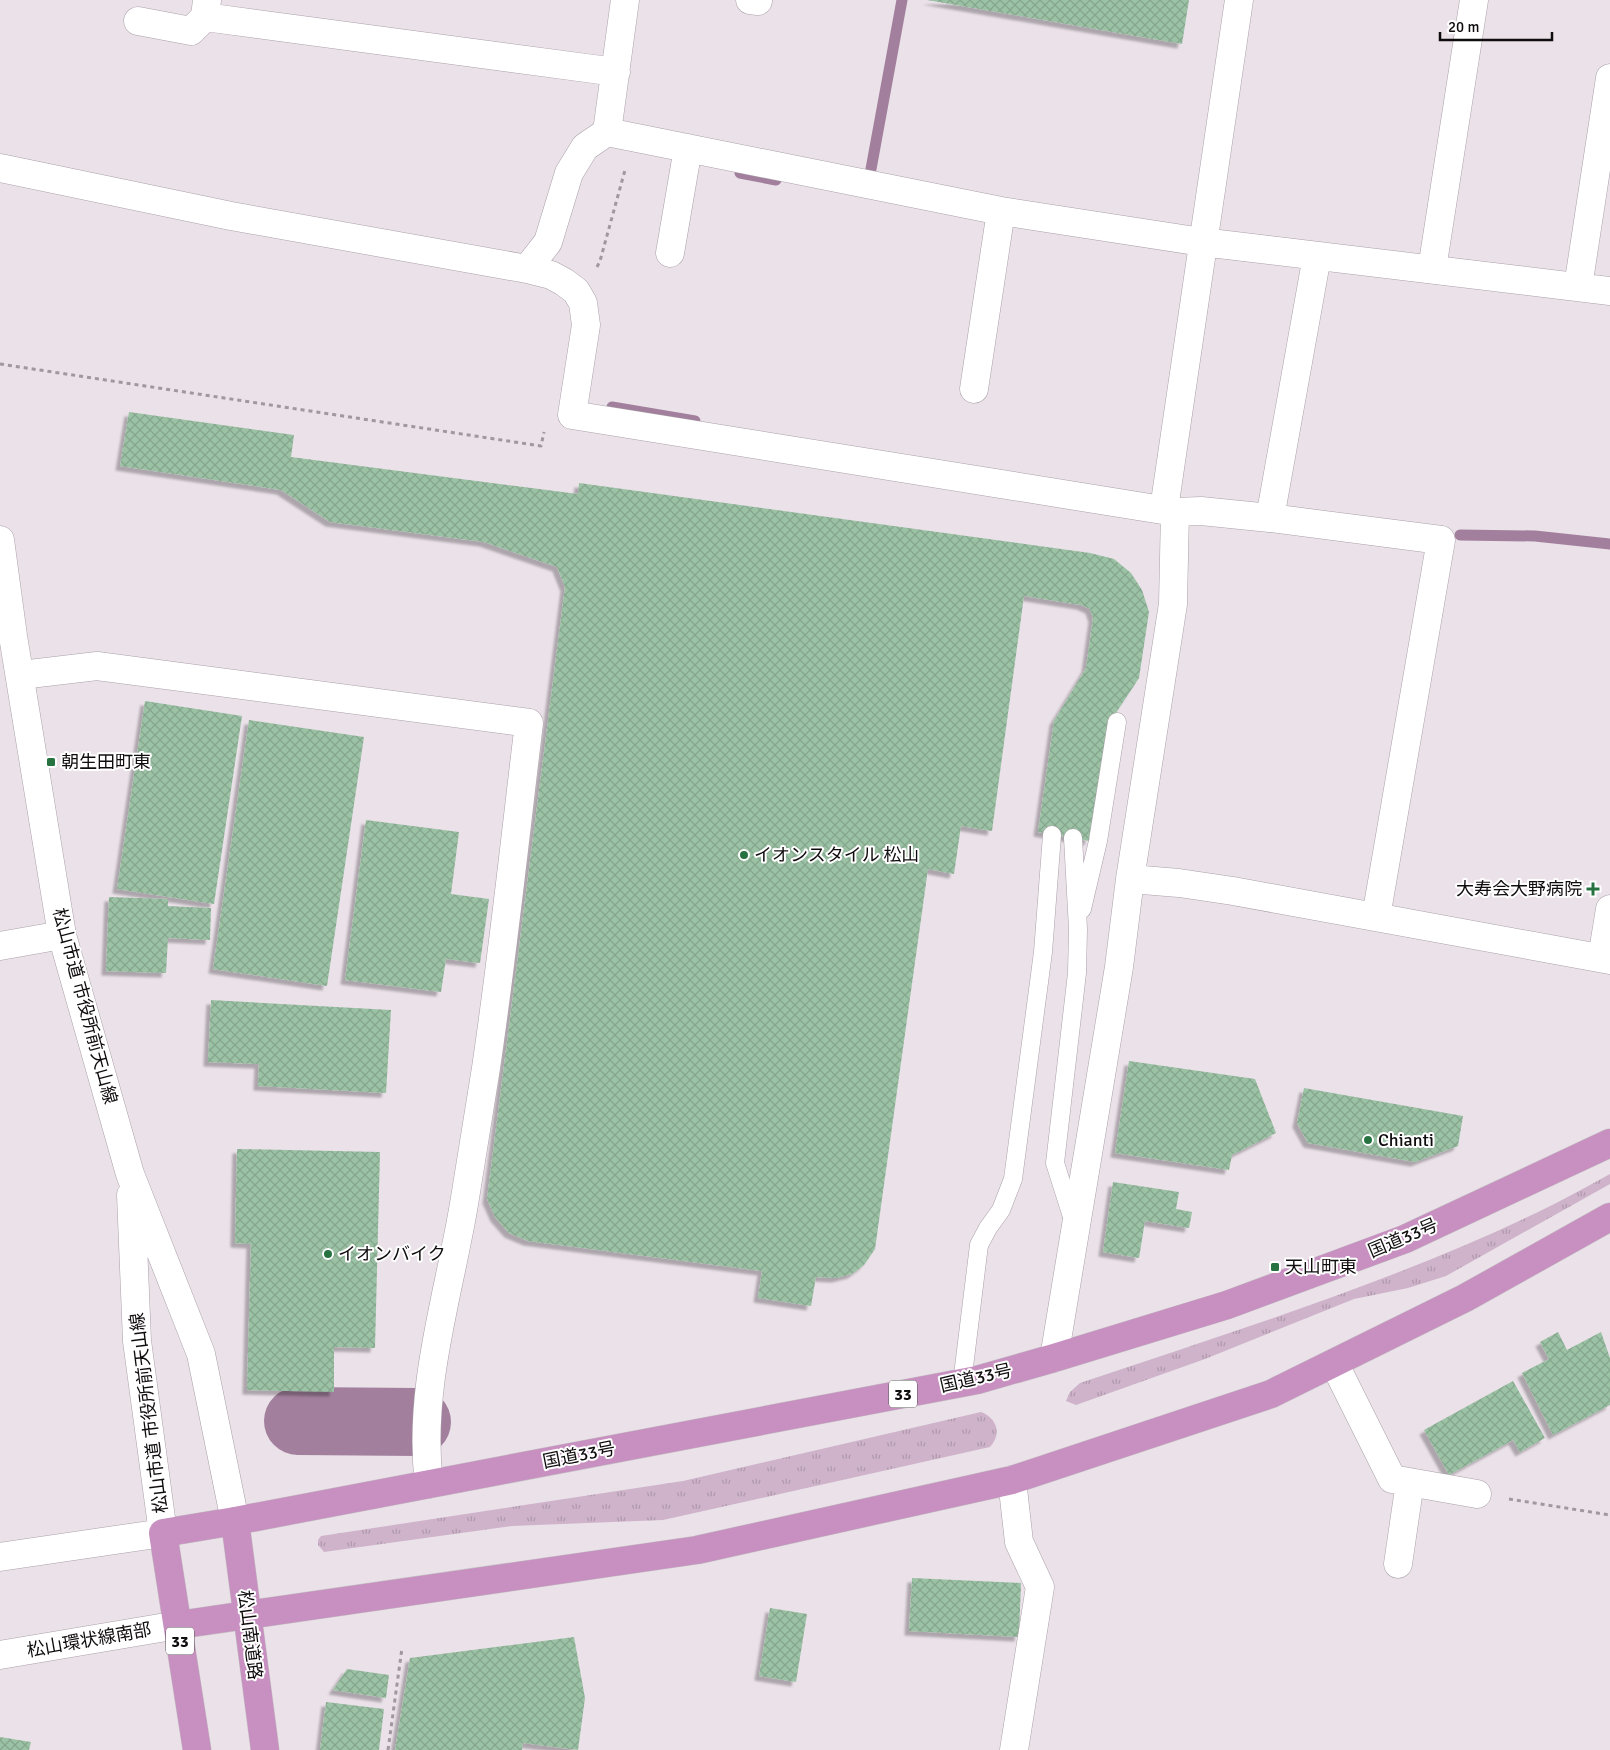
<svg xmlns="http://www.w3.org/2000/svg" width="1610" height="1750" viewBox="0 0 1610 1750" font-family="Signika,'Noto Sans JP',sans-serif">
<defs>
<pattern id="grass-tufts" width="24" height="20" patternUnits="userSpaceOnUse" patternTransform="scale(1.25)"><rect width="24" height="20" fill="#ceb3ca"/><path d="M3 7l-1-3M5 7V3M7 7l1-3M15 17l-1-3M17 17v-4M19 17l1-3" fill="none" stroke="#b099ac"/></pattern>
<pattern id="building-cross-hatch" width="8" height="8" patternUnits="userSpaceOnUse" patternTransform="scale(1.25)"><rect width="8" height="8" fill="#9cc2a5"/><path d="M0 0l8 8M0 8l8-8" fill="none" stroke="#85a68d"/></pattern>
<filter id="shadow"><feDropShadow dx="-4.5" dy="4.5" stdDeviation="1" flood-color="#0004"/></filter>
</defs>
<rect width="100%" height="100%" fill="#ebe1e9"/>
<path fill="url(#grass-tufts)" d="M1610 1174V1184L1446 1276 1408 1288 1354 1299 1205 1359 1076 1405 1066 1401 1070 1392 1080 1383C1234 1331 1390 1283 1536 1213 1561 1201 1586 1187 1610 1174Z
M981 1412C997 1418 1002 1434 990 1447L663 1520 512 1526 324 1552 318 1545V1540L321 1536 683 1481Z"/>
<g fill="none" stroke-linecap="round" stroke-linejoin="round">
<path stroke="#a2809d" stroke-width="11" d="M871 169 902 0
M740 173 776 180
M612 407 695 421
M1460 535 1535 536 1610 544"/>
<path stroke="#a2809d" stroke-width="68" d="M298 1421 417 1422"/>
</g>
<path fill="url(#building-cross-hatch)" filter="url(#shadow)" d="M927 0H1189L1182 44Z
M129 412 294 435 291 457 578 494 579 483 1090 553 1114 559 1131 573 1142 590 1149 612 1139 678 1108 725 1089 841 1038 832 1054 721 1086 668 1093 618 1090 609 1081 605 1024 596 992 831 961 826 954 874 928 869 875 1249 864 1265 852 1274 836 1278 816 1277 811 1306 758 1298 762 1271 528 1241 509 1233 495 1217 487 1199 565 587 557 567 484 542 330 522 281 490 120 466Z
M145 701 242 716 214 904 117 889Z
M249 720 364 737 327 986 213 969Z
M366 820 459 832 451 894 489 899 480 963 446 959 441 992 345 980Z
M109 897 168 899V906L211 908 210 940 168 938 166 973 106 971Z
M211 1000 391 1010 386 1093 258 1086 259 1064 208 1062Z
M1129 1061 1255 1079 1276 1133 1232 1155 1229 1170 1115 1153Z
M1304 1088 1463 1116 1458 1146 1415 1162 1308 1143 1297 1123Z
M237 1149 380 1152 375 1348 334 1347V1392L247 1390 251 1244 235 1243Z
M1113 1182 1179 1192 1176 1209 1192 1212 1189 1228 1145 1221 1139 1258 1103 1252Z
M1558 1332 1567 1350 1601 1332 1610 1358V1405L1553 1435 1522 1373 1549 1359 1540 1342Z
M1513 1381 1545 1438 1520 1452 1513 1440 1449 1475 1424 1430Z
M912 1578 1021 1583 1019 1637 909 1631Z
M770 1608 807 1614 796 1682 759 1676Z
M574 1637 585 1698 578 1750 523 1743 522 1750H395L410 1658Z
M347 1669 389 1675 386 1698 333 1690Z
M326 1702 384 1709 379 1750H320Z
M0 1737 31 1742 29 1750H0Z"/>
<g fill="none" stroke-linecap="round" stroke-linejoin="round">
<g stroke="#aaa1a9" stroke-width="19">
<path id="service" d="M1073 838 1078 929 1077 973 1055 1163 1074 1223
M1082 909 1098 841 1117 722
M962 1383 979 1245 988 1228 1001 1210 1013 1179 1043 952 1052 835"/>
</g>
<g stroke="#aaa1a9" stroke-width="29">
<path id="minor" d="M207 0 205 17 616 72
M750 0 758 1
M138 21 191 31 205 17
M607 132 625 0
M0 168 231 216 527 269 551 275 564 282 576 291 583 303 586 325 572 415 1175 512 1173 604 1130 879 1119 967 1054 1358
M670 253 688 148
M527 269 548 242 569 173 585 147 607 132 1001 211 1202 242 1610 291
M1432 269 1474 0
M1578 287 1610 78
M974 389 1001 211
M1164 509 1239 0
M1175 512 1201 511 1270 518 1441 540 1376 917
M1270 518 1317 256
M21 675 97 666 529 723C515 838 503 953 486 1068 479 1111 472 1154 465 1198 450 1292 417 1387 429 1484
M1130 879 1179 883 1233 891 1610 960
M0 946 62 935
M1602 958 1610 909
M1334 1363 1392 1479 1477 1494
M1012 1480 1019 1542 1040 1587 1014 1750
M1398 1564 1410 1482"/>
</g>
<g stroke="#aaa1a9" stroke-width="29">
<path id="tertiary" d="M0 540 13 636 62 935 130 1174 201 1354 235 1521
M0 1557 163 1533 137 1341 131 1195
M0 1655 178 1625"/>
</g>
<g stroke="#c5c5c5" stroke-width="29">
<path id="trunk" d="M235 1521 265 1750
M178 1625 697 1550 1012 1480 1271 1394 1465 1298 1610 1217
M197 1750 163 1533 235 1521 977 1380 1054 1358 1227 1305 1405 1239 1610 1143"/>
</g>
<path stroke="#9f989e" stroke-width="3" stroke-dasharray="4 4" stroke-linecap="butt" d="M597 267 600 261 625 170
M0 364 541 446 544 432
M1509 1499 1610 1515
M388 1750 402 1648"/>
<use href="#service" stroke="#fff" stroke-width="18"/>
<use href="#minor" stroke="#fff" stroke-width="28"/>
<use href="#tertiary" stroke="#fff" stroke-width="28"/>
<use href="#trunk" stroke="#c790c0" stroke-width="28"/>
</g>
<g fill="#267240" stroke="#fff" stroke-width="2">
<rect x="46" y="757" width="10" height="10" rx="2.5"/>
<circle cx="744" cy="855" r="5"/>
<path d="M1590.5 881.5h5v5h5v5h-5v5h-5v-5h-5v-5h5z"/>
<circle cx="1368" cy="1140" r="5"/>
<circle cx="328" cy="1254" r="5"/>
<rect x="1270" y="1262" width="10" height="10" rx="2.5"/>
</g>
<g text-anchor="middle" stroke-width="4" stroke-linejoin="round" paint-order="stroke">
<g fill="#fff" stroke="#575556" stroke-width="1">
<rect x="889" y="1380.5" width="28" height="27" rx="4"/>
<rect x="166" y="1627.5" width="28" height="27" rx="4"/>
</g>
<g font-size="16" font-weight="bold" fill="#0f0c0e">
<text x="903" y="1400">33</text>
<text x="180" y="1647">33</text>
</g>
<g font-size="18" fill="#0f0c0e" stroke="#fff" text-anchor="start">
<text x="61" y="768">朝生田町東</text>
<text x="754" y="861">イオンスタイル 松山</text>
<text x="1582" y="895" text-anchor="end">大寿会大野病院</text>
<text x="1378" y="1146">Chianti</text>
<text x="338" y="1260">イオンバイク</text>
<text x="1285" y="1273">天山町東</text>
</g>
<g font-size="18" fill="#0f0c0e" stroke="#fff">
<text transform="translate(85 1006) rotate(75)" y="6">松山市道 市役所前天山線</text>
<text transform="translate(1403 1238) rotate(-23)" y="6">国道33号</text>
<text transform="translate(976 1378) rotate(-13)" y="6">国道33号</text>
<text transform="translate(149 1413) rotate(-97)" y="6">松山市道 市役所前天山線</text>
<text transform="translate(579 1455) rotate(-11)" y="6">国道33号</text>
<text transform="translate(250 1635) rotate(83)" y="6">松山南道路</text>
<text transform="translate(89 1640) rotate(-10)" y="6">松山環状線南部</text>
</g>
</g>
<path d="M1440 32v8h112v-8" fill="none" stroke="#0f0c0e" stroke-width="2.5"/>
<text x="1448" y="32" font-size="15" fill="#0f0c0e" stroke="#ffffff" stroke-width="4" paint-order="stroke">20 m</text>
</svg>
